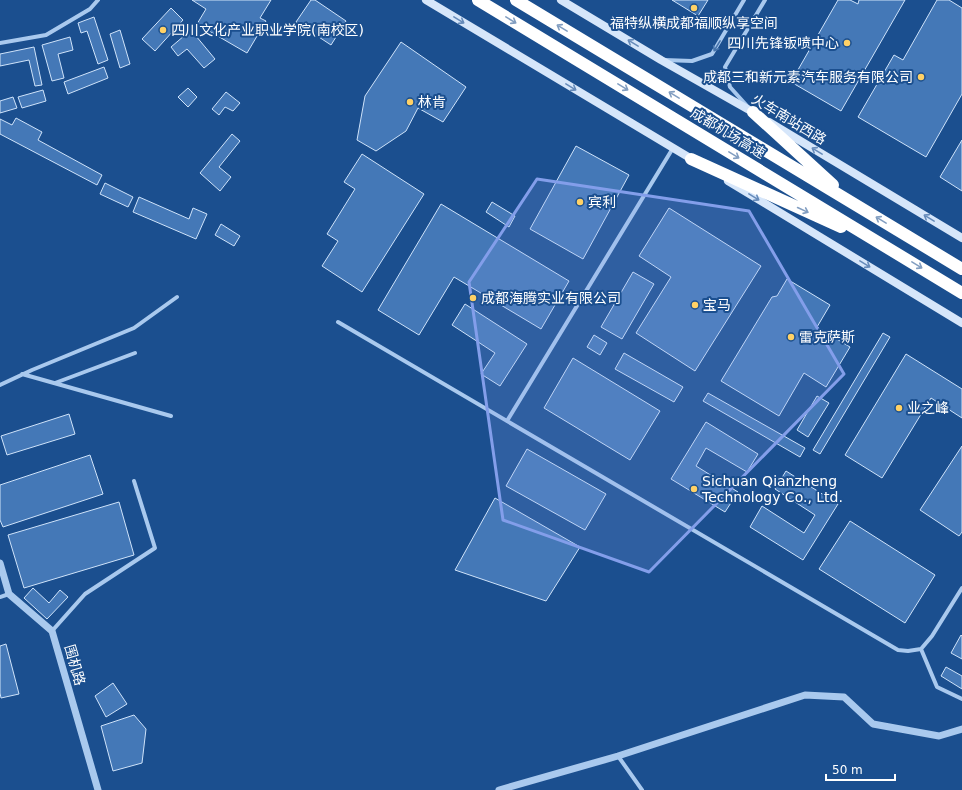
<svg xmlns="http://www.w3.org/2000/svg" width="962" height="790" viewBox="0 0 962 790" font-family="'DejaVu Sans','Noto Sans SC',sans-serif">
<rect width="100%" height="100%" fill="#1b4f8f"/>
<path fill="#4478b7" stroke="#cfe3fa" d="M192 0H271L260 18 266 21 247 53 197 24 206 9Z
M311 0H315L346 21 331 45 296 22Z
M672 0H708L698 16Z
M838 0H850L858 4 859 0H905L841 111 791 82Z
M937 0H949L962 8V94L926 157 858 117 894 55 903 60Z
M171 8 183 20 155 51 142 39Z
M94 17 108 60 98 64 87 31 81 33 78 23Z
M120 30 130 64 120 68 110 34Z
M191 30 215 59 204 68 187 49 178 56 171 47Z
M70 37 73 50 58 54 64 78 52 81 42 45Z
M401 42 466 87 443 122 418 108 406 131 376 151 357 140 365 96Z
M34 47 42 85 35 86 29 60 0 66V54Z
M104 67 108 78 68 94 64 82Z
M188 88 197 97 188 107 178 97Z
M43 90 46 101 22 108 18 97Z
M226 92 240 103 233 111 225 107 219 115 212 109Z
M13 97 17 108 0 113V101Z
M16 118 42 132 38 140 102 175 97 185 0 134V119L12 125Z
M232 134 240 141 219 167 231 177 220 191 200 173Z
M962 140V191L940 177Z
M576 146 629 175 583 259 530 229Z
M362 154 424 194 362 292 322 266 338 241 327 234 355 189 344 182Z
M105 183 133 197 128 207 100 194Z
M139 197 189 219 193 208 207 214 196 239 133 212Z
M492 202 515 216 509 227 486 212Z
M441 204 569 281 541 329 454 277 419 335 378 310Z
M669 208 761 266 695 371 636 333 671 277 639 256Z
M221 224 240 236 234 246 215 235Z
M633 272 654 284 622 339 601 327Z
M787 279 830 305 817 327 850 347 826 387 804 373 779 416 721 381 772 297 777 296Z
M465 304 527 344 500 386 481 374 495 353 452 325Z
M883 333 890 337 820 454 813 450Z
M594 335 607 343 600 355 587 347Z
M624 353 683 387 674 402 615 369Z
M906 354 962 389V418L931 398 882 478 845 455Z
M573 358 660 411 630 460 544 408Z
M708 393 805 448 800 457 703 401Z
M817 396 829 403 808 437 797 430Z
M69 414 75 434 7 455 1 436Z
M706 422 758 454 747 472 706 448 696 466 738 492 725 512 671 479Z
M962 446V532L959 536 920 510Z
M527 449 606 494 585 530 506 486Z
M90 455 103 494 3 527 0 520V485Z
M786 471 838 504 803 560 750 527 762 506 804 533 815 515 775 489Z
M495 498 580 547 546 601 455 570Z
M119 502 134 555 24 588 8 535Z
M850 521 935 575 905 623 819 569Z
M33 588 49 603 60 590 68 597 47 619 24 598Z
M961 635 962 636V659L951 653Z
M6 644 19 694 1 698 0 693V646Z
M946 667 962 676V689L941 676Z
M113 683 127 704 106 717 95 696Z
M134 715 146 729 142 763 113 771 101 726Z"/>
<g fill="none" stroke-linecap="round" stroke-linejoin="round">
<path stroke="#a9c9ee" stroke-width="4" d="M0 43 46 35 90 9 98 0
M664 60 692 61 712 54 744 0
M748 107 730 87 725 67 765 0
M338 322 898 650 908 651 921 649 932 636 962 588
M22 374 171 416
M55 383 135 353
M0 385 32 370 134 328 177 297
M507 421 673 148
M0 597 9 594
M52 631 85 594 155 548 134 481
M921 649 937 687 962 699
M618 756 642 790"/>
<path stroke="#a9c9ee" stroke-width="7" d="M0 563 9 594 52 631 98 790
M499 790 618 756 805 695 844 697 873 724 939 736 962 729"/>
<path stroke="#d6e6fa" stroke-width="8" d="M426 0 695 161
M561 0 661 60 758 115
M769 122 962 238
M728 181 962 323"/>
<path stroke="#fff" stroke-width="12" d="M478 0 962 293
M516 0 962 269
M753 112 833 185
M691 159 841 227"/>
</g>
<defs><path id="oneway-shaft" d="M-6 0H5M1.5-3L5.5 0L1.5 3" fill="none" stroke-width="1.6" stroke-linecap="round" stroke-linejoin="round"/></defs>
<g stroke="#668bba">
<use href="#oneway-shaft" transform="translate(459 20) rotate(31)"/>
<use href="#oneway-shaft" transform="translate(633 43) rotate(-149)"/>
<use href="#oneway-shaft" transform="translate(571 87) rotate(31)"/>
<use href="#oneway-shaft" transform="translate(817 151) rotate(-149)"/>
<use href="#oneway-shaft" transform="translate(754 197) rotate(31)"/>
<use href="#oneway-shaft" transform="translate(929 218) rotate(-149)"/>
<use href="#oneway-shaft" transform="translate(865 264) rotate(31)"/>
</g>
<g stroke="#829ec1">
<use href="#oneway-shaft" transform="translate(511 20) rotate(31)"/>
<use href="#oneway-shaft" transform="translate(562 28) rotate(-149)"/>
<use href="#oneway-shaft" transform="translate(623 87) rotate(31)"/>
<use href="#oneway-shaft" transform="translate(674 95) rotate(-149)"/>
<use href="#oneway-shaft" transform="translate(734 155) rotate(31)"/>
<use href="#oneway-shaft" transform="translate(803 210) rotate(25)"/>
<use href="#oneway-shaft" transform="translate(881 220) rotate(-149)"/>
<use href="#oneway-shaft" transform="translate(917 265) rotate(31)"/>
</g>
<use stroke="#4674ac" href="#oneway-shaft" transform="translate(717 46) rotate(121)"/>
<path fill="#839eea" fill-opacity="0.2" stroke="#839eea" stroke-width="3" stroke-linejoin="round" d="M537 179 749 211 844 374 649 572 503 520 469 282Z"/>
<g fill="#ffd166" stroke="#1b4f8f" stroke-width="1.5">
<circle cx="694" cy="8" r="4"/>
<circle cx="163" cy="30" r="4"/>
<circle cx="847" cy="43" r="4"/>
<circle cx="921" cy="77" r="4"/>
<circle cx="410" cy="102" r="4"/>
<circle cx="580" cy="202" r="4"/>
<circle cx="473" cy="298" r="4"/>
<circle cx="695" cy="305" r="4"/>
<circle cx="791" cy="337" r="4"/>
<circle cx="899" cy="408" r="4"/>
<circle cx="694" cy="489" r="4"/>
</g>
<g text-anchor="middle" stroke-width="4" stroke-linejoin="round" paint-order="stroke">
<g font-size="14" fill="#fff" stroke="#1b4f8f" text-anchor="start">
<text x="694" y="28" text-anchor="middle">福特纵横成都福顺纵享空间</text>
<text x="171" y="35">四川文化产业职业学院(南校区)</text>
<text x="839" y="48" text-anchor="end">四川先锋钣喷中心</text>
<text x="913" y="82" text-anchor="end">成都三和新元素汽车服务有限公司</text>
<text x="418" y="107">林肯</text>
<text x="588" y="207">宾利</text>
<text x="481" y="303">成都海腾实业有限公司</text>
<text x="703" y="310">宝马</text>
<text x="799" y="342">雷克萨斯</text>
<text x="907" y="413">业之峰</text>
<text x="702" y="486">Sichuan Qianzheng<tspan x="702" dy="16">Technology Co., Ltd.</tspan></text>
</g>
<g font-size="14" fill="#fff" stroke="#1b4f8f">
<text transform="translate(789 119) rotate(31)" y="5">火车南站西路</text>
<text transform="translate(728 133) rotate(31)" y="5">成都机场高速</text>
<text transform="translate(75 665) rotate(74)" y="5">围机路</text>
</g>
</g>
<path d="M826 774v6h69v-6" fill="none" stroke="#ffffff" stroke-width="2"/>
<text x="832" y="774" font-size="12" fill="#ffffff" stroke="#1b4f8f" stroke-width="3" paint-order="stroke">50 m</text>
</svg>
